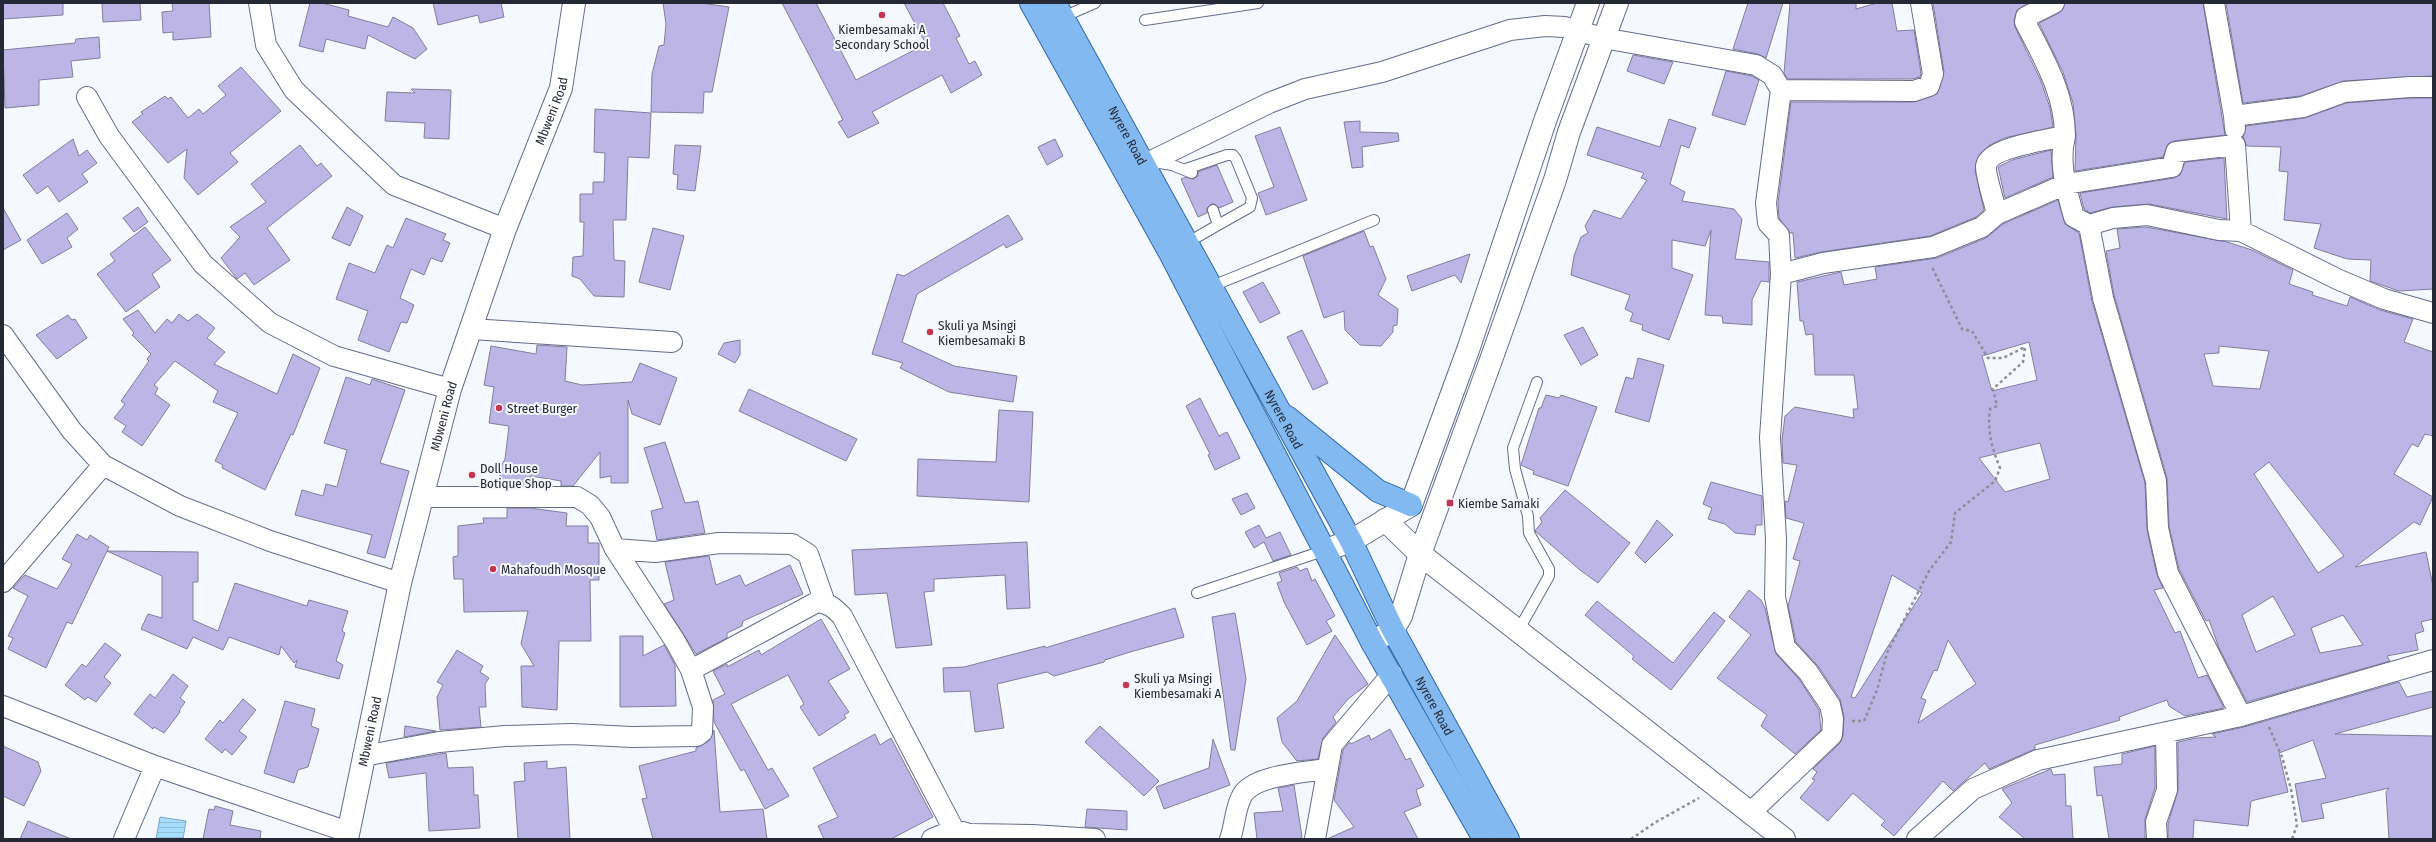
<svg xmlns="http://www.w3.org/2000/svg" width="2436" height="842" viewBox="0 0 2436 842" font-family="'Fira Sans Condensed',sans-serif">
<defs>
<pattern id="water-rules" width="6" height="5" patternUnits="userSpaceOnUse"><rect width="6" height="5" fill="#a7defc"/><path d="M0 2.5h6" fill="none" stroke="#90bed9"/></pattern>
</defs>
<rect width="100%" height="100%" fill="#f6f8ff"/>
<path fill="url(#water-rules)" stroke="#80a8c1" d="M160 817 186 821 183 839H156Z"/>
<path fill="#beb5e7" stroke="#837d9d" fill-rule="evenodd" d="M3 3H63V15L3 19Z
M102 3H140L141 20 103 22Z
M172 3H209L211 37 173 40V32L163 33 162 12 173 11Z
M310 3H322L349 10 348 16 388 27 393 17 413 28 427 49 415 59 368 35 365 49 326 39 323 52 299 46Z
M433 3H501L504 17 480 23 478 15 438 25Z
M663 3H701L729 7 712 92H704L703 113 651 112 652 74 659 46 664 45 666 24Z
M782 3H816L856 80 926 44 904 3H943L960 36 956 38 969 64 975 61 982 75 951 93 942 75 872 112 879 123 848 138 838 122 843 120Z
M1748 3H1783L1766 58 1758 54 1733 49Z
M1790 3H1856V9L1877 3H1892L1897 31 1914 30 1921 73 1920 77 1912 79H1788L1784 73Z
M1933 3H2028L2017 10 2014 20 2015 27 2041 81 2050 108 2053 127 2004 138 1990 145 1980 154 1975 170 1984 210 1976 217 1930 236 1821 252 1795 258 1793 233H1790L1779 218 1778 203 1791 102H1914L1937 94 1944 72Z
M2065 3H2203L2225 135 2174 141 2168 144 2163 157 2075 171 2076 135 2073 103 2063 72 2039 23 2059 13Z
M2226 3H2433V76L2343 81 2300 96 2243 103Z
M99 37 100 58 71 61 73 77 39 80V105L5 108 3 50 75 43 76 39Z
M1633 55 1673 62 1664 84 1627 71Z
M241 67 281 111 230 153 238 162 198 195 184 178 187 149 168 163 132 122 143 114 141 112 165 96 168 99 171 97 188 118 199 109 203 114 226 95 218 86Z
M1726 71 1752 76 1759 80 1745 125 1712 115Z
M411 89 451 90 449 139 424 138 425 123 385 121 387 92 415 93Z
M2410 98H2433V289L2399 291 2370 281 2371 260 2347 259 2314 248 2321 224 2284 220 2288 172 2279 171 2281 147 2247 146 2243 137 2246 126 2305 118 2346 103Z
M595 109 651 113 649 158 628 157 626 220H613L614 260 625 261 624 297 594 296 580 279 572 276 573 257 583 256 584 222H580V194H593V182H604L605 153 594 152Z
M1669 119 1696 128 1689 148 1681 145 1670 184 1685 192 1682 201 1734 209 1742 219 1735 259 1769 262V282L1761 281 1752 300V325L1723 323 1722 316 1705 315 1711 230 1705 246 1672 240V268L1693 275 1669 340 1642 330 1643 325 1630 321 1633 313 1625 309 1630 295 1571 275 1574 256 1581 237 1588 233 1585 226 1594 210 1621 219 1647 180 1641 178 1644 173 1587 155 1597 127 1660 147Z
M1360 121V132L1398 133 1399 141 1362 147 1363 167 1352 168 1344 122Z
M1280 127 1307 200 1266 215 1258 193 1274 187 1255 136Z
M73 139 79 156 87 150 97 163 82 174 88 182 59 202 48 186 37 194 23 175Z
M1055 139 1063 156 1047 165 1038 147Z
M300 145 317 166 321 163 332 176 267 228 290 260 254 285 245 273 237 279 221 258 240 237 230 227 266 202 251 184Z
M675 145 701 146 695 191 677 189 678 175 673 174Z
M2051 150 2053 177 2005 198 1998 167 2012 160Z
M2224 158 2227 219 2149 204 2112 207 2090 213 2084 209 2080 193 2174 178 2180 175 2185 162Z
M1217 165 1233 202 1219 208 1215 204H1211L1207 208V213L1198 217 1181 179 1186 177 1193 179 1198 176V172Z
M2058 200 2065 224 2079 233 2092 301 2145 483 2147 530 2157 575 2163 588 2154 590 2175 633 2180 631 2198 678 2207 675 2224 708 2185 716 2169 706 2167 700 2119 717 2120 720 2035 745V749L1989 769 1985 763 1953 791 1943 781 1894 836 1881 825 1885 821 1853 793 1828 821 1800 798 1815 780 1812 779 1817 772 1813 769 1840 743 1843 736 1844 717 1840 699 1818 666 1796 642 1788 606 1800 561 1793 559 1804 523 1786 518 1785 501 1788 502 1797 465 1783 463 1782 440 1785 416 1795 407 1854 418 1853 409H1858L1854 375H1815L1813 334 1806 335 1803 321H1800L1797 282 1841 272 1844 285 1877 279 1875 267 1937 258 1986 238 2003 224ZM2029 342 2037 380 1992 391 1982 356ZM2040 443 2050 479 2005 492 1979 458ZM1892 575 1922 593 1855 698 1851 697ZM1948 640 1976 684 1918 723 1926 700 1921 698 1934 670 1937 671Z
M138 207 148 222 134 232 123 218Z
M347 207 363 216 350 246 332 238Z
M3 208 21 240 3 250Z
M67 213 78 229 67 238 72 247 42 264 27 240Z
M1008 215 1023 239 1006 248 1004 244 917 294 902 342 954 366 1017 376 1013 402 949 392 900 368 903 363 872 354 897 274 904 276Z
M406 218 446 234 443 240 450 243 442 262 431 258 424 275 411 269 400 298 414 305 407 323 401 322 389 352 358 340 368 311 336 299 349 263 375 273 387 245 393 248Z
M145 227 171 260 152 274 160 287 126 312 97 274 115 261 110 254Z
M2146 227 2227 242 2252 250 2293 270 2289 284 2313 292 2312 295 2347 306 2350 297 2380 310 2413 319 2404 342 2433 352V436L2425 434 2418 447 2412 444 2394 474 2433 497 2420 525 2414 522 2355 567 2426 552 2433 586V619L2421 622 2424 631 2415 634 2418 650 2387 656 2390 661 2247 702 2219 648 2209 620 2206 621 2179 569 2169 526 2167 478 2114 295 2106 251 2120 248 2117 229ZM2219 346 2269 351 2260 389 2213 386 2204 354 2219 353ZM2269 462 2344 556 2318 573 2254 474ZM2273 596 2295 635 2256 652 2242 615ZM2343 615 2363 645 2320 653 2311 628Z
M653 228 684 236 670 290 639 282Z
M1364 231 1370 247 1373 246 1386 279 1378 295 1398 309 1397 325 1393 326V332L1381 346 1360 345 1345 330 1344 311 1324 318 1303 256Z
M1470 254 1461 283 1455 275 1412 291 1407 276Z
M1263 282 1280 313 1260 323 1243 292Z
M138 310 155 333 167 319 172 323 179 314 188 321 197 314 215 328 207 338 225 352 214 364 277 394 293 354 320 368 293 435 291 434 265 490 222 468 223 465 215 461 238 413 213 402 218 391 175 361 154 385 158 388 155 394 170 405 142 446 122 432 126 426 114 418 125 404 121 401 149 361 147 359 151 354 132 335 134 333 123 319Z
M68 315 72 320 75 319 87 338 57 359 36 335Z
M1583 327 1598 355 1581 365 1564 335Z
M1302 330 1328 383 1313 390 1287 337Z
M740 340V355L735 363 718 354 724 343Z
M537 345 567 347 565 381 582 385 632 382 640 363 677 378 660 425 632 414 628 400V483H611V476L600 478V452L573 486H561V481L531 476 529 486H507V481L501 482 499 470 505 459 509 426 489 423 494 387 484 385 491 346 536 354Z
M1638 358 1664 365 1649 422 1615 412 1626 377 1633 379Z
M346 377 370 385 372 379 405 390 380 463 409 471 385 558 367 553 372 535 295 515 302 490 323 496 326 484 337 487 347 450 324 443Z
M749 389 857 439 846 461 739 411Z
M1546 395 1559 398 1561 395 1597 407 1568 486 1533 474 1534 471 1521 465 1539 408H1541Z
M1200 398 1219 436 1227 432 1240 458 1215 470 1208 455 1210 454 1186 406Z
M999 410 1033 412 1029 502 917 496 918 459 996 462Z
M665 442 685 503 698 501 705 533 657 540 651 511 663 508 644 448Z
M1711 482 1762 496V525H1756L1755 535 1735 533 1725 524 1708 519 1712 508 1703 504Z
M1565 490 1630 543 1598 583 1580 570 1535 531 1542 522 1540 518Z
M1247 493 1255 508 1241 515 1232 499Z
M507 508H530L567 513 566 526H588V543H599V580H590L591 641H559L557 710 522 707 521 666H534L521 644 528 611 464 612 463 579H454L453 557 458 556V526L484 523 483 518H507Z
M1657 520 1673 535 1645 563 1635 553Z
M1259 525 1266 538 1280 532 1291 555 1273 561 1264 542 1254 548 1245 532Z
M77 534 87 540 90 535 109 547 107 551 198 552V582H193V620L218 631 235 583 307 606 309 600 348 611 342 631 345 633 336 661 343 665 339 679 295 667 297 660 294 663 281 646 279 655 229 637 223 650 193 637 187 649 141 629 148 614 162 618V576L107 551 72 624 67 622 46 668 8 649 13 638 8 636 28 596 13 588 25 575 57 589 72 564 62 559Z
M1027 542 1030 608 1007 609 1005 575 934 579V591L924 592 932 645 896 648 887 593 855 595 852 550Z
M709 556 716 585 740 575 745 586 790 565 803 594 743 621 742 626 727 633V638L696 654 664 604 674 600 665 562Z
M1297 567 1300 571 1307 568 1312 581 1315 579 1335 616 1326 621 1332 631 1307 645 1284 602 1277 583 1282 581 1279 573Z
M1749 590 1761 600 1765 608 1776 654 1799 679 1819 710 1821 730 1795 754 1761 726 1767 715 1717 678 1751 635 1729 617Z
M1597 601 1673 663 1714 612 1725 621 1671 690 1632 659 1634 656 1585 615Z
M1175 608 1184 637 1130 652 1105 660 1104 662 1054 676 1047 672 997 684 1004 728 975 732 970 691 944 692 943 668 964 667 1045 646V648Z
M1235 613 1246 679 1235 750H1231L1212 617Z
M821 619 850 669 828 681 849 712 844 715 846 718 819 736 800 707 804 704 788 675 731 704 768 770 772 768 789 796 765 809 744 769 741 771 714 722 713 700 725 694 713 671 727 664V667L759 650 761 655Z
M1335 635 1368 684 1348 699 1333 717 1336 722 1323 738 1318 759 1297 761 1282 742 1277 718 1297 701Z
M620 636H643V656L664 645 675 665 676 706 620 707Z
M105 643 121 655 104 677 111 683 96 702 88 697 85 700 65 685 82 664 86 667Z
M457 650 483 666 480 672 489 678 485 684 486 707H479L481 727 440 730 437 697 443 685 437 682Z
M173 674 188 686 180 698 185 702 179 711 180 712 164 733 154 727 153 729 134 714 150 694 155 698Z
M2399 682 2407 697 2433 691V707L2335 734 2433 736V839H2389L2386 792 2389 788 2321 804 2324 818 2302 822 2295 784 2326 778 2313 740 2279 753 2288 792 2251 801 2248 826 2194 820 2193 839H2168V824L2178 790V742L2196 738 2216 737 2212 734 2244 727Z
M243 699 256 710 239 731 247 737 232 755 225 749 222 753 205 739 220 720 223 723Z
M285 701 315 709 311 726 319 729 308 767 298 770 294 783 264 773Z
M405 726 436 731 404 737Z
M1100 726 1159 781 1144 796 1085 742Z
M1390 729 1406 760 1410 758 1424 786 1416 790 1421 805 1404 812 1418 839H1327L1354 827 1334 800 1343 750 1350 742 1351 744 1369 735 1371 740Z
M714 730 720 812 763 809 767 839H653L642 799 647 798 639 766 696 751V748L709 741Z
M875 734 880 745 891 738 933 817 891 839H824L818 826 838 817 813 768Z
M1213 739 1230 785 1164 809 1156 787 1209 768Z
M3 746 38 762 41 771 24 806 3 796Z
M2155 746V788L2145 819V839H2109L2102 795 2097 796 2094 767 2122 764V754Z
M446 753 448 768 473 767 474 795H478L480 828 429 831 426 773 389 778 386 763Z
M547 761V769L566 767 570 839H518L514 782 525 781 524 763Z
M2051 769 2053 775 2065 774 2066 806H2071L2073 839H2025L1999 817 2012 803 2002 789Z
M1294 785 1302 837 1299 839H1257L1254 813 1283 811 1278 788Z
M215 806 233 811 230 825 261 831 260 839H203L209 809 214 810Z
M1087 809 1127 811V830L1085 827Z
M28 821 71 839H20Z"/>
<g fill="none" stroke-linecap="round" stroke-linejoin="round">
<g stroke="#646c8b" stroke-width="12">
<path id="service" d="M1063 17 1095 3
M1145 20 1258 3
M1154 162 1172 165 1192 173
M1186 169 1227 155H1233L1236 159 1252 198 1250 207 1218 225
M1185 244 1218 225 1213 210
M1210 287 1374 220
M1197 593 1326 550
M1518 631 1549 576V569L1529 533 1528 516 1515 469 1513 448 1537 382"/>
</g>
<g stroke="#646c8b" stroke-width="22">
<path id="minor" d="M259 3 266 45 294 90 394 185 505 229
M2214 3 2234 116 2235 129
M87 97 109 136 203 264 270 323 334 356 450 389
M2234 116 2303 107 2344 92 2410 87H2433
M2065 136C2058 164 2067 191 2074 217L2089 225 2103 298 2156 481 2158 528 2168 573 2241 716
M1129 172 1269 103 1305 89 1382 72 1510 30 1545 26 1565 27 1603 38 1756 65 1772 75 1781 90 1914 91 1929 86 1933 74 1921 3
M1997 214C1995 205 1985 174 1986 166 1989 147 2048 140 2065 136 2065 94 2044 59 2025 22L2026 17 2054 3
M2089 225 2113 218 2147 215 2219 230 2241 231 2337 279 2384 299 2433 313
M1781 274 1779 235 1768 223 1766 203 1781 90
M471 329 672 342
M3 335 72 431 103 465 180 506 270 541 400 583
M422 497H577L590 505 600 517 615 549 675 641 691 670 817 602C829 603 834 608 842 616L954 830
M615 549 655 552 719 543 792 544 808 554 825 603
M3 582 103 465
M3 706 155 766 348 832
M363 756 439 742 505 736 571 734 632 737 697 736 702 732 703 707 691 670
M1750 813 1832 735 1833 719 1830 705 1808 672 1785 647 1775 597 1776 539 1770 438 1781 274 1823 263 1933 247 1982 227 1997 214 2066 184 2172 167 2176 152 2235 145 2241 231
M970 834 1032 835 1095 839
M124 839 155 766
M932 839 954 830 966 833
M1230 839C1235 826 1235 806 1243 794 1256 775 1306 772 1328 769
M1315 839 1332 745 1392 674
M1917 839 1973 789 2038 760 2241 716 2433 660
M2157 839 2156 822 2167 790 2166 733"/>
</g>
<g stroke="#646c8b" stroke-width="24">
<g id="tertiary">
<path d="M1385 520 1420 554 1784 839"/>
<path id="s1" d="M347 839 400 583 450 389 505 229 561 88 574 3"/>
</g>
</g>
<g stroke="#646c8b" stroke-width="24">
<path id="secondary" d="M1326 550 1351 541 1411 505 1468 350 1545 121 1588 3
M1372 642 1393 630 1401 616 1420 554 1491 360 1555 180 1569 132 1617 3"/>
</g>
<g stroke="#2d68aa" stroke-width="24">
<g id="primary">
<path d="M1031 3 1170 253 1372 642 1484 839"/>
<path id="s2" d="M1055 3 1351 541 1393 630 1508 839"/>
<path d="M1287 417 1378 491 1411 505"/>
</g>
</g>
<path stroke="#8b8e98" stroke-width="2.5" stroke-dasharray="3 3" stroke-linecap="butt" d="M1852 721H1864L1877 690 1887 653 1929 571 1951 542 1955 513 1995 481 2000 468C1992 448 1987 431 1990 409L1997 406 1993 389 2023 362 2025 347 2003 358H1988L1972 331 1962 329 1932 267
M2269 727 2282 757 2291 789 2297 825 2292 839
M1631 839 1656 822 1699 798"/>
<use href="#service" stroke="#fff" stroke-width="10"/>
<use href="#minor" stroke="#fff" stroke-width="20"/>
<use href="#tertiary" stroke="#fff" stroke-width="22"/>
<use href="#secondary" stroke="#fff" stroke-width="22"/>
<use href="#primary" stroke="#83b9f1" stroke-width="22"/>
</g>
<g fill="#c63651" stroke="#f6f8ff" stroke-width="1.5">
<circle cx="882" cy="15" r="4"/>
<circle cx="930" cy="332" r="4"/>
<circle cx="499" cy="408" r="4"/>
<circle cx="472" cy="475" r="4"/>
<rect x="1446" y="499" width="8" height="8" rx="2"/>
<circle cx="493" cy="569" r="4"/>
<circle cx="1126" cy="685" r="4"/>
</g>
<g text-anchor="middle" stroke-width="4" stroke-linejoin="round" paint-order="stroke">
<g font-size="13" fill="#252936" stroke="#f6f8ff" text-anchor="start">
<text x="882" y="34" text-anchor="middle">Kiembesamaki A<tspan x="882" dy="15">Secondary School</tspan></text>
<text x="938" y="330">Skuli ya Msingi<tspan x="938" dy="15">Kiembesamaki B</tspan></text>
<text x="507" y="413">Street Burger</text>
<text x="480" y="473">Doll House<tspan x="480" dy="15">Botique Shop</tspan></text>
<text x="1458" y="508">Kiembe Samaki</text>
<text x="501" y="574">Mahafoudh Mosque</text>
<text x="1134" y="683">Skuli ya Msingi<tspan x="1134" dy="15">Kiembesamaki A</tspan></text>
</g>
<g font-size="13" fill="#252936" stroke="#f6f8ff">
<text dy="5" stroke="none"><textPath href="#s1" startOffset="758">Mbweni Road</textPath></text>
<text dy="5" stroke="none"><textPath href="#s2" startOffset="151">Nyrere Road</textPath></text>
<text dy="5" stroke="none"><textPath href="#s1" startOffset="434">Mbweni Road</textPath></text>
<text dy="5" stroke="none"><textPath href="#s2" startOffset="475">Nyrere Road</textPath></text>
<text dy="5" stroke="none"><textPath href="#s2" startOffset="799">Nyrere Road</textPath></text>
<text dy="5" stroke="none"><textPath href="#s1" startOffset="110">Mbweni Road</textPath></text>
</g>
</g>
<rect width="2436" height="842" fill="none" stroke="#252936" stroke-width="8"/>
</svg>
